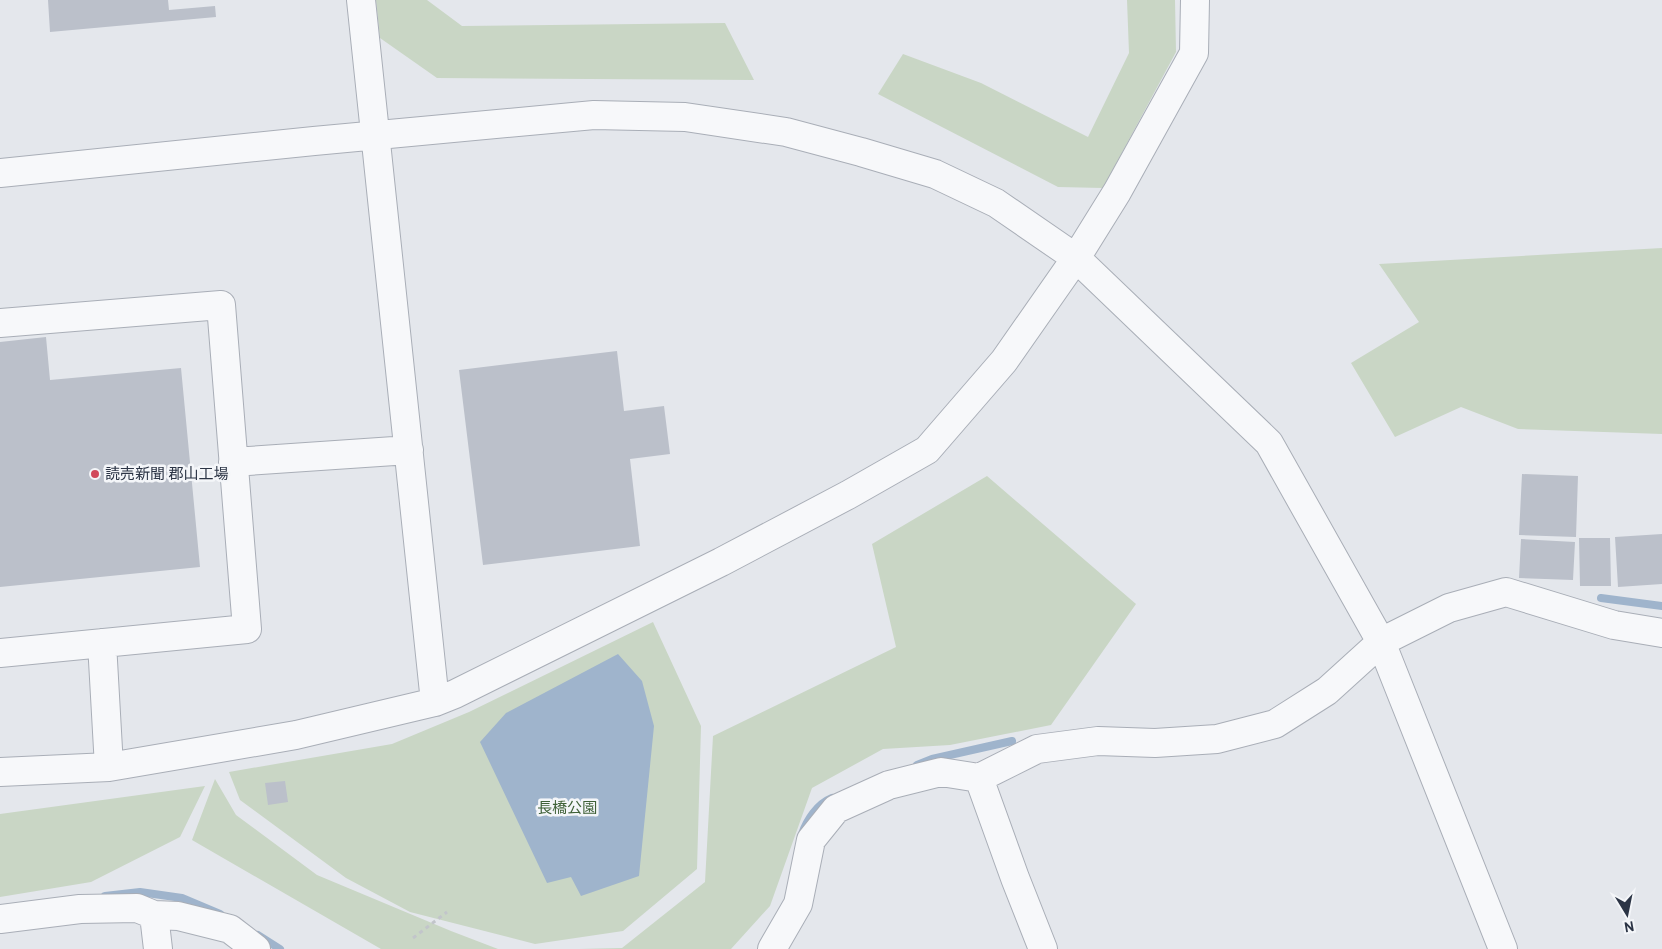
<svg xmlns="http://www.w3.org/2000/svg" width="1662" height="949" viewBox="0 0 1662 949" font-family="Overpass,'Noto Sans JP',sans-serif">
<rect width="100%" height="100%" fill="#e4e7ec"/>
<path fill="#c9d6c5" d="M376 0H427L462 26 725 23 754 80 437 78 380 38Z
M1127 0H1175L1176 52 1103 188 1058 187 878 94 903 54 981 83 1088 137 1129 53Z
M1662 248V434L1518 429 1461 407 1395 437 1351 363 1419 322 1379 264Z
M987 476 1136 604 1051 725 950 745 883 749 812 788 770 906 731 949H579L622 948 705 882 713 736 896 647 872 544Z
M653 622 701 726 697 869 623 931 535 944 410 912 346 878 240 800 229 772 392 744 469 712Z
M215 779 236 815 317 875 451 931 498 949H381L192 840Z
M205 786 180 837 91 882 0 897V814Z"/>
<path fill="#9fb4cc" d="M618 654 642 681 654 726 639 876 581 896 571 877 547 883 480 742 506 713Z"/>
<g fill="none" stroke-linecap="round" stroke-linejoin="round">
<path stroke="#9fb4cc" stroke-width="8" d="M1601 598 1662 606
M917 765 932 759 1012 741
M802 834C807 820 817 804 832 798
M105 896 140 892 182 898 220 914
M258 935 280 949"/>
</g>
<path fill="#bbc0ca" d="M48 0H168L169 10 215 6 216 17 50 32Z
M46 337 50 380 181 368 200 567 0 587V342Z
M617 351 624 411 664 406 670 454 630 459 640 546 483 565 459 370Z
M1522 474 1578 476 1576 537 1519 535Z
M1662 534V584L1618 587 1615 537Z
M1579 538H1610L1611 586H1580Z
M1521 539 1575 542 1573 580 1519 578Z
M285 781 288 802 268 805 265 783Z"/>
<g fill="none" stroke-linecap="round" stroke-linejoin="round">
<g stroke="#a9aeb7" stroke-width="30">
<path id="minor" d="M361 0 435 702
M0 173 314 141 594 115 685 117 786 132 861 152 935 174 996 203 1076 258 1269 443 1381 642 1503 949
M0 323 221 305 247 629 0 653
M233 462 409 450
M102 643 109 767
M0 772 109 767 296 735 435 702 455 694 721 562 848 495 927 450 1004 361 1076 258 1117 192 1194 53 1195 0
M979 778 1015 878 1043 949
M154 915 158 949
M0 919 80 909 137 908 154 915 178 916 230 929 256 949
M772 949 798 904 811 840 836 809 889 785 941 772 979 778 1037 749 1098 741 1155 743 1217 739 1275 724 1327 691 1381 642 1449 608 1506 592 1614 625 1662 633"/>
</g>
<path stroke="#c2c5cb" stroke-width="3" stroke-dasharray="4 4" stroke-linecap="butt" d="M413 938 447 912"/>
<use href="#minor" stroke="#f7f8fa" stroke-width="28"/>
</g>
<circle fill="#d1495b" stroke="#f4f6f9" stroke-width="2" cx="95" cy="474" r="5"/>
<g text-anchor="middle" stroke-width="5" stroke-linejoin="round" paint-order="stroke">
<g font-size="15" fill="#2b3445" stroke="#f4f6f9" text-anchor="start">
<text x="105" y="479">読売新聞 郡山工場</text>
</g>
<g font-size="15" fill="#3f6138" stroke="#f4f6f9">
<text x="567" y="813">長橋公園</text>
</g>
</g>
<g transform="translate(1627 914) rotate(170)" stroke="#f4f6f9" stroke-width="4" paint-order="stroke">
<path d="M0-4L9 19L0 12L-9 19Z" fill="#2b3445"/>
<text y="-8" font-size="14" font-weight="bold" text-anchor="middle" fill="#2b3445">N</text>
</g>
</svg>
